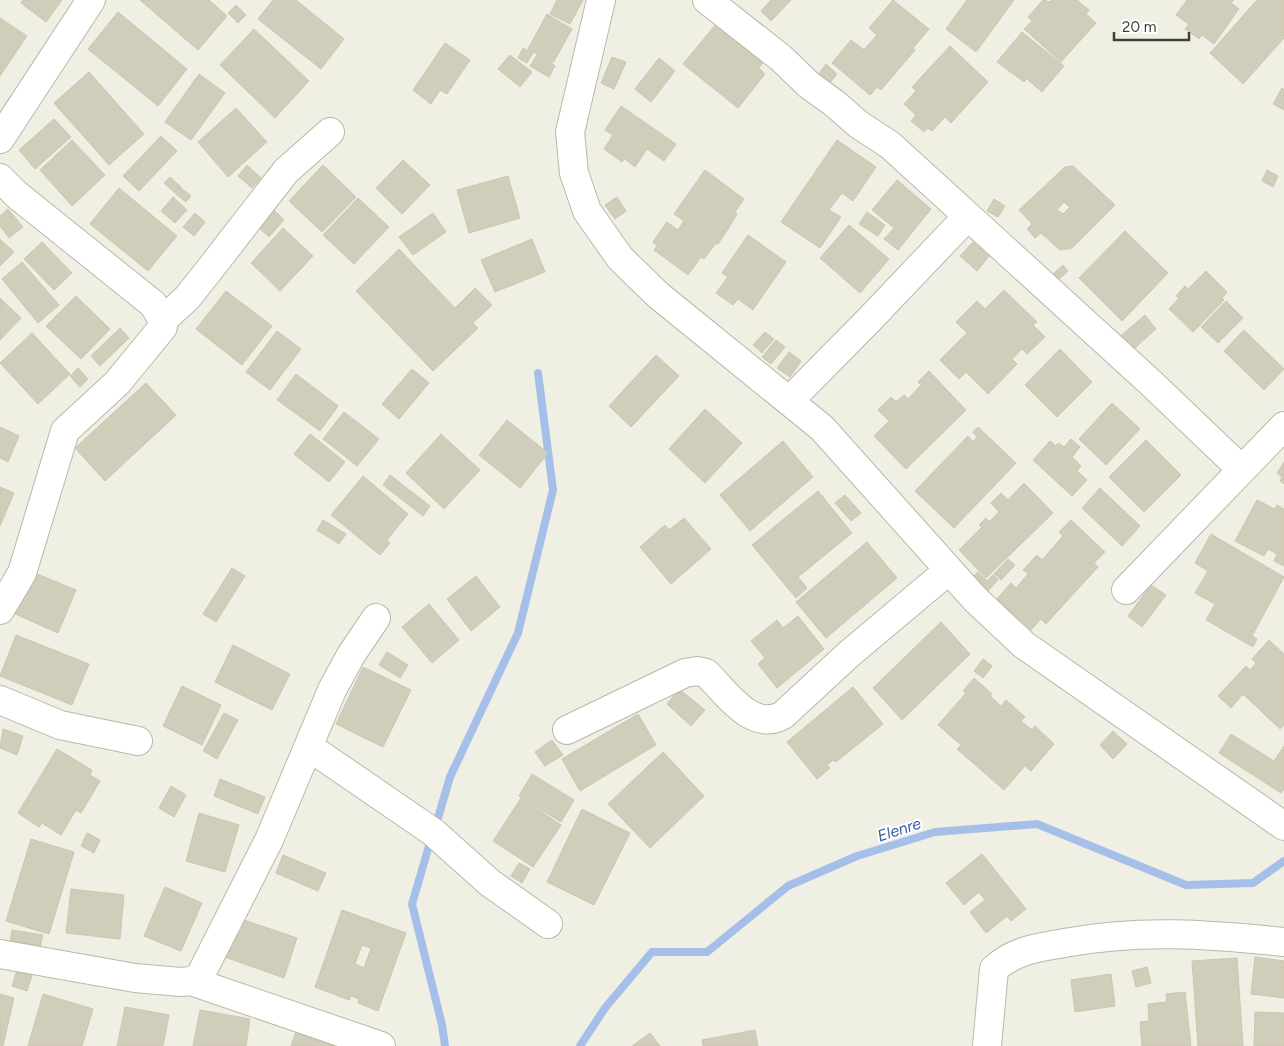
<svg xmlns="http://www.w3.org/2000/svg" width="1284" height="1046" viewBox="0 0 1284 1046" font-family="Figtree,sans-serif">
<rect width="100%" height="100%" fill="#f0efe4"/>
<g fill="none" stroke-linecap="round" stroke-linejoin="round">
<path stroke="#a5bfe9" stroke-width="8" d="M435 828 450 777 518 633 553 490 538 373
M431 839 412 904 442 1025 445 1046
M580 1046 605 1008 652 952H707L788 886 857 856 935 832 1037 824 1186 885 1253 883 1284 861"/>
</g>
<path fill="#d1cdbb" stroke="#cbc6af" fill-rule="evenodd" d="M23 0H62L46 22 21 3Z
M140 0H209L227 16 198 50Z
M273 0H296L344 39 321 69 258 19Z
M557 0H583L570 24 550 14Z
M771 0H791L771 21 761 11Z
M893 0 929 29 913 48 915 50 881 90 877 87 870 95 832 63 851 40 864 50 877 35 869 28Z
M967 0H1014L976 52 946 29Z
M1043 0 1050 2 1052 0H1077L1089 10 1086 14 1096 23 1061 62 1024 29 1032 21 1028 17Z
M1187 0H1234L1231 3 1239 9 1214 44 1202 35 1199 39 1185 29 1189 24 1176 15Z
M1257 0H1284V38L1243 84 1210 53Z
M236 5 246 15 238 23 228 13Z
M118 12 187 69 158 106 88 49Z
M547 14 572 29 553 63 528 49Z
M0 18 27 36 0 76Z
M717 23 764 61 759 68 765 74 738 108 683 64Z
M254 29 309 81 275 118 220 65Z
M1022 32 1064 66 1042 92 1027 79 1024 82 997 62Z
M445 43 470 60 447 94 440 90 431 104 413 90Z
M950 46 988 82 951 123 945 117 932 131 928 128 924 132 911 121 916 115 904 104 916 91 912 87Z
M523 48 533 53 527 63 518 58Z
M510 55 532 72 520 87 498 69Z
M537 55 555 66 549 77 530 66Z
M612 57 626 62 614 89 601 83Z
M659 58 675 71 651 102 635 89Z
M826 64 837 74 829 84 818 75Z
M89 72 144 134 109 165 54 103Z
M199 74 225 93 191 140 165 122Z
M1282 88 1284 90V110L1273 104Z
M621 106 676 144 664 161 647 149 635 167 625 159 622 162 604 149 613 135 605 130Z
M236 108 267 142 228 177 198 142Z
M54 119 71 137 35 169 19 150Z
M161 136 177 151 139 191 123 176Z
M72 140 105 175 72 206 40 170Z
M837 140 876 167 853 201 842 193 829 210 841 217 820 248 781 222Z
M403 160 430 185 402 214 376 188Z
M247 165 261 178 252 188 238 176Z
M323 165 356 197 322 232 289 201Z
M1073 166 1115 205 1072 248 1060 250 1041 233 1035 238 1027 229 1032 224 1019 210 1065 167ZM1064 202 1070 207 1063 214 1057 210Z
M705 170 744 199 735 212 737 214 728 229 718 244 716 243 704 259 701 257 688 275 654 250 657 246 653 242 667 222 678 230 684 221 674 214Z
M1267 170 1278 176 1273 187 1262 181Z
M508 176 520 218 469 233 457 190Z
M170 177 181 187 175 193 164 183Z
M897 180 931 209 898 250 884 239 894 228 872 210Z
M119 188 177 236 148 271 90 224Z
M181 188 191 196 186 202 176 194Z
M173 197 187 210 175 223 161 211Z
M617 197 626 211 615 219 605 205Z
M358 198 389 227 354 264 323 235Z
M994 199 1005 206 998 217 987 211Z
M8 209 23 227 9 238 0 226V216Z
M273 209 284 220 269 237 257 226Z
M867 212 885 225 878 236 859 224Z
M195 213 205 222 194 236 183 227Z
M433 213 446 232 413 255 399 237Z
M849 225 889 259 860 293 820 258Z
M283 228 313 256 280 291 251 263Z
M1125 231 1168 273 1122 321 1079 278Z
M748 235 786 262 753 310 738 299 733 305 716 293 728 277 722 273Z
M0 239 14 252 0 266Z
M532 239 545 272 495 292 481 260Z
M42 242 72 273 54 290 24 259Z
M973 242 989 256 977 271 960 256Z
M399 249 455 308 475 288 492 305 473 323 478 328 433 371 356 291Z
M22 262 59 305 38 323 2 279Z
M1063 265 1068 271 1056 282 1051 276Z
M1206 271 1227 292 1222 298 1224 300 1193 332 1169 309 1179 298 1176 296 1185 286 1188 289Z
M1004 290 1037 322 1033 325 1045 337 1027 354 1022 349 1012 359 1017 364 988 394 966 372 959 379 940 360 967 333 956 322 977 301 985 309Z
M226 291 272 326 242 365 196 329Z
M76 296 110 329 81 359 46 326Z
M0 298 21 318 0 340Z
M1226 301 1243 318 1218 343 1201 327Z
M1145 315 1156 329 1129 353 1117 339Z
M120 328 129 338 100 366 91 356Z
M1244 330 1284 369 1264 390 1224 351Z
M277 331 301 349 270 390 246 372Z
M765 332 774 339 762 353 753 345Z
M32 333 70 374 38 404 0 363Z
M776 340 785 347 771 364 762 357Z
M1060 349 1092 382 1057 417 1025 385Z
M789 352 801 361 790 377 777 368Z
M656 355 679 376 631 427 609 406Z
M78 368 88 379 80 387 70 376Z
M412 369 429 383 399 419 382 404Z
M929 371 966 410 906 469 874 436 889 421 878 410 891 397 896 402 904 395 908 399 921 385 918 382Z
M296 374 338 406 320 431 277 400Z
M146 383 176 415 105 481 75 448Z
M1112 403 1140 429 1106 465 1079 439Z
M705 409 742 443 705 483 669 449Z
M344 412 379 439 357 466 323 439Z
M507 420 548 453 520 488 479 455Z
M0 427 19 436 8 462 0 458Z
M978 427 1016 463 954 528 915 491 968 436 973 442 977 437 973 432Z
M310 434 345 462 329 482 294 454Z
M441 434 480 470 444 509 406 473Z
M1071 439 1080 447 1072 457 1081 466 1077 471 1087 480 1072 496 1033 460 1050 441 1056 446 1058 443 1064 447Z
M1146 440 1181 475 1144 512 1109 477Z
M783 441 813 477 750 531 720 495Z
M1284 462V484L1280 481 1282 477 1277 473Z
M390 475 430 506 423 516 383 485Z
M363 476 408 514 387 540 390 543 380 555 331 515Z
M1024 483 1053 513 986 578 959 550 982 527 979 525 986 518 989 522 999 512 991 503 1001 493 1008 500Z
M0 487 14 493 0 526Z
M1100 488 1140 526 1122 546 1082 508Z
M818 491 852 533 798 577 807 588 796 598 752 545Z
M845 495 861 513 851 521 835 503Z
M1257 500 1275 509 1277 505 1284 509V566L1274 561 1277 554 1268 549 1264 556 1235 541Z
M684 518 711 549 671 584 640 547 665 525 669 530Z
M323 520 346 534 339 544 317 530Z
M1071 520 1105 552 1094 563 1098 567 1046 624 1041 619 1031 630 997 599 1011 583 1016 588 1028 574 1023 570 1037 555 1042 560 1063 536 1059 532Z
M1211 534 1284 577 1252 636 1257 639 1253 647 1206 620 1215 604 1195 593 1208 571 1195 563Z
M867 542 897 578 826 638 796 602Z
M1008 559 1015 565 1001 580 994 574Z
M232 568 245 576 216 622 203 614Z
M30 571 76 590 58 633 13 613Z
M978 572 987 581 993 575 998 580 984 595 969 581Z
M476 576 500 607 471 631 447 599Z
M1151 585 1166 595 1142 627 1128 616Z
M429 604 459 640 432 663 402 627Z
M798 616 824 649 777 688 758 664 765 658 751 641 777 620 783 628Z
M941 622 970 654 902 720 873 688Z
M16 635 89 664 72 705 0 676Z
M1269 640 1284 654V725L1280 729 1243 694 1231 708 1218 696 1246 666 1250 670 1256 663 1252 659Z
M233 645 290 674 272 710 215 682Z
M387 652 408 665 400 678 379 665Z
M983 659 992 666 983 678 974 671Z
M363 667 411 690 383 747 336 724Z
M974 678 992 694 990 696 1001 706 1006 700 1025 717 1021 721 1032 730 1035 726 1054 744 1031 771 1025 766 1004 790 957 749 961 745 938 725 966 693 963 691Z
M182 686 221 705 202 745 163 726Z
M853 687 883 724 836 762 833 760 827 765 830 768 817 779 787 742Z
M679 689 705 710 691 726 667 704Z
M224 713 238 720 217 759 203 751Z
M638 714 656 745 580 791 562 759Z
M3 729 23 736 17 755 0 748Z
M1113 731 1127 744 1113 759 1100 745Z
M1231 734 1274 761 1284 746V789L1281 793 1219 753Z
M552 740 563 755 545 766 535 752Z
M57 749 92 770 90 775 100 781 81 813 76 810 61 835 42 823 39 827 18 813Z
M663 752 704 796 650 848 608 804Z
M532 774 574 800 561 822 519 796Z
M220 779 265 797 258 814 214 796Z
M171 786 186 795 174 817 159 808Z
M521 798 561 825 533 867 493 841Z
M582 809 630 833 594 905 547 882Z
M199 813 239 825 225 872 186 861Z
M87 833 100 840 94 853 81 846Z
M31 839 74 852 49 934 6 921Z
M982 854 1026 909 1011 921 1007 916 986 933 970 912 985 900 979 892 964 905 946 883Z
M283 855 326 873 318 891 276 873Z
M519 863 530 869 522 883 511 876Z
M165 887 202 903 181 951 144 936Z
M71 889 124 895 120 939 66 933Z
M342 910 406 933 378 1011 358 1003 359 999 351 996 349 1000 315 987ZM362 945 371 948 364 968 355 964Z
M235 917 297 938 284 978 222 956Z
M12 930 43 935 40 947 10 942Z
M1255 957 1284 961V998L1251 994Z
M1237 958 1243 1046H1198L1192 961Z
M18 967 33 972 27 991 12 986Z
M1147 967 1151 983 1136 987 1132 971Z
M1111 974 1115 1006 1075 1012 1071 980Z
M1185 992 1191 1046H1142L1140 1022 1149 1021 1148 1004 1167 1002 1166 994Z
M0 994 14 998 3 1046H0Z
M43 994 93 1009 82 1046H28Z
M125 1007 169 1015 163 1046H117Z
M200 1010 250 1019 246 1046H193Z
M1255 1012 1284 1013V1046H1254Z
M297 1029 336 1043 335 1046H291Z
M755 1030 758 1046H703L702 1040Z
M650 1033 660 1046H632Z"/>
<g fill="none" stroke-linecap="round" stroke-linejoin="round">
<g stroke="#bbb8a8" stroke-width="30">
<path id="minor" d="M601 0 570 132 574 173 587 211 620 258 658 295 822 428 975 599 1024 645 1284 826
M707 0 781 58 809 85 834 103 858 124 890 145 1151 383 1241 469
M0 139 91 0
M0 178 17 195 153 304 163 320V327L117 383 65 431 22 573 0 610
M163 320 187 298 210 269 286 171 330 132
M789 401 869 320 967 217
M1126 590 1284 426
M0 700 60 725 138 741
M567 730 685 673 697 671 706 673C726 692 752 733 783 715L849 654 949 570
M309 747 433 832 490 883 548 924
M0 954 135 978 181 982 191 981 200 976 269 840 332 690 351 655 376 618
M191 981 381 1046
M987 1046 994 969C1015 950 1037 948 1064 943 1140 929 1207 934 1284 942"/>
</g>
<use href="#minor" stroke="#fff" stroke-width="28"/>
</g>
<g text-anchor="middle" stroke-width="4" stroke-linejoin="round" paint-order="stroke">
<g font-size="16" font-style="italic" fill="#385fa4" stroke="#fff">
<text transform="translate(899 829) rotate(-18)" y="6">Elenre</text>
</g>
</g>
<path d="M1114 32v8h75v-8" fill="none" stroke="#424035" stroke-width="2.5"/>
<text x="1122" y="32" font-size="15" fill="#424035" stroke="#ffffff" stroke-width="4" paint-order="stroke">20 m</text>
</svg>
